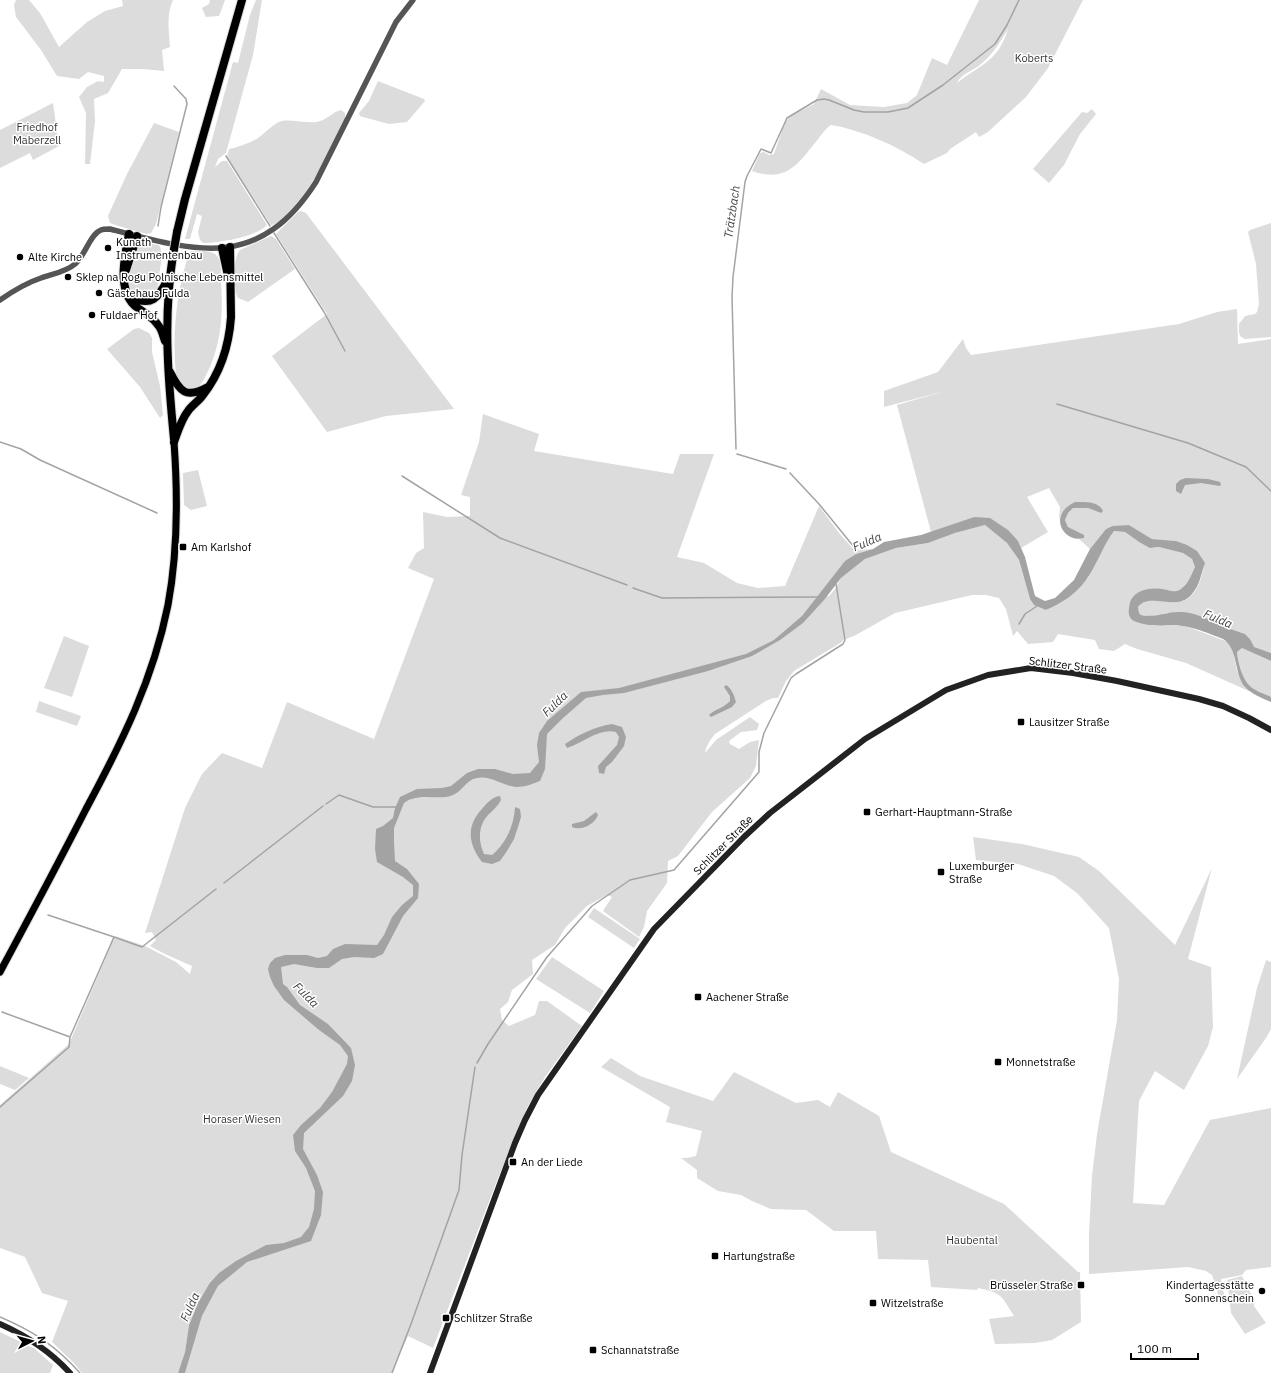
<svg xmlns="http://www.w3.org/2000/svg" width="1271" height="1373" viewBox="0 0 1271 1373" font-family="'IBM Plex Sans',sans-serif">
<rect width="100%" height="100%" fill="#fff"/>
<path fill="#dcdcdc" fill-rule="evenodd" d="M16 0H29L40 13 59 47 87 22 105 11 123 6 122 0H173C166 15 169 32 170 47L162 50 164 71 143 69H122L108 93 94 99 95 121 90 164H85L86 113 79 97 87 87 98 81 104 82V76L88 72 79 79 57 76 41 50 16 17 14 5Z
M210 0H225L219 16 206 17 202 8 209 4Z
M256 0H262L253 55 226 153 218 159 215 167 222 161H227L267 225C256 237 218 243 203 243L200 240 198 232 202 216 197 214 190 239H185L233 62 238 63 250 15Z
M979 0H1083L1048 68 1026 97 988 132 979 137 976 132 950 149 947 153 924 164C897 146 862 130 831 125 826 128 822 134 818 139 798 164 787 183 752 171L760 153 764 152 769 155 774 154 785 122 791 116 814 104 821 89 850 105 884 107 907 103 917 95 932 58 947 65ZM1008 29C998 62 981 64 957 83 962 73 973 71 981 64 992 55 1001 41 1008 29Z
M378 81 424 99 425 101 407 122 389 124 363 117 360 116 359 113 369 101Z
M53 103 59 146 33 160 30 153 0 168V130Z
M1092 109 1096 114 1080 134 1064 165 1049 183 1033 169 1082 112 1087 113Z
M341 110 345 113V120C328 153 313 189 286 215 282 219 276 225 271 225L229 160 227 156 229 149C238 147 250 143 258 138 264 134 270 127 277 123 286 117 305 124 316 122 326 121 332 112 341 110Z
M154 123 179 132 156 224 151 233 147 234 115 225 110 223 108 216 127 174Z
M301 211 306 213 454 409 386 416 327 432 272 356 327 314 276 234 298 212Z
M1271 223V337L1245 339 1241 337 1239 333V324L1245 316 1255 314 1257 312 1259 304 1256 264 1248 232 1250 230Z
M271 236 276 239 295 269 248 302 238 298C233 288 233 258 240 250Z
M145 243 159 245C164 253 160 267 159 276 159 281 158 287 156 291 150 303 133 298 130 287 127 278 130 268 133 259 135 252 137 246 145 243Z
M191 251C198 251 209 250 215 254 222 259 221 273 221 280 223 310 222 339 210 367 206 375 203 383 197 388L188 390 179 383 176 376C172 335 176 293 189 253Z
M1237 309 1238 344 1271 339V653L1253 647 1250 639 1245 634 1225 627 1215 621 1167 613 1157 617 1141 615 1139 613 1138 607C1154 586 1192 629 1204 566L1176 541 1152 539 1129 525 1106 529 1090 549 1079 539 1084 538 1068 527 1065 520 1068 513 1073 508H1088L1101 513 1075 502C1066 506 1062 510 1059 520L1060 507 1049 488 1027 497 1048 532 1021 548 1018 541 974 517 931 532 897 405 945 391 884 407V391L938 372 963 339 966 348 971 355 1179 324 1217 312Z
M139 328 149 333 152 338V352L160 386 163 415 160 418 140 387 107 349 134 329Z
M483 414 539 434 534 451 673 474 680 454H714L677 557 704 563 737 583 758 588 785 586 819 506 839 533 854 550 873 549 856 554 827 585 819 596H829L835 589 841 578 865 559 896 548 928 543 955 533 985 525 1007 543 1019 560 1030 599 1034 605 1047 610 1087 579 1105 543 1114 531 1125 532 1139 542 1153 548 1159 547 1183 553 1192 559 1195 567C1191 574 1187 587 1179 590 1173 593 1168 590 1161 589 1152 588 1142 589 1135 596 1130 600 1128 605 1129 612L1159 625 1183 626 1191 628 1228 642 1233 651 1237 671 1244 686 1251 692 1186 663 1137 649 1125 644 1114 651 1099 649 1095 640 1058 634 1053 642 1028 644 1017 631 1013 636 1006 609 999 598 986 595H972L895 613 854 636 843 640 842 642 794 671 786 681 778 698H773L766 701 715 734C710 740 706 746 705 753L716 740 750 717 759 724 757 730 741 732 729 741 730 744 739 749 750 742 759 740 756 766 750 778 712 812 678 856 668 861 667 883 647 911 644 927 639 937 603 911 612 897 607 895 587 906 565 928 555 945 532 960 533 974 512 990 508 1002 500 1009 502 1020 509 1026 535 1015 539 1001H547L582 1026 545 1077 528 1106 500 1173 433 1348 408 1336 392 1373H185L202 1316 218 1286 230 1276 209 1284 198 1303 189 1325 185 1352 178 1373H82L73 1362 52 1342 68 1301 42 1293 25 1257 0 1248V1105L69 1044 115 936 145 946 176 962 190 974 192 966 165 954 150 946 156 940 152 932 145 933 185 808 202 774 222 753 262 768 287 702 374 739 434 579 408 568 416 553 424 548 423 512 447 517 470 516V497L461 495 479 442Z
M198 470 207 506 191 510 184 505 183 473Z
M64 636 89 646 72 697 44 688Z
M1242 648 1271 661V697C1265 694 1256 691 1251 687 1242 679 1238 663 1237 652Z
M39 701 81 716 77 726 36 712Z
M973 837 1022 844 1079 857 1099 871 1175 945 1212 868 1188 959 1211 967 1213 1027 1208 1046 1184 1090 1155 1071 1139 1101 1133 1203 1164 1205 1210 1120 1271 1108V1267L1246 1270 1242 1275 1221 1279 1225 1299 1219 1303 1217 1289 1212 1275 1206 1271 1188 1267 1089 1274V1234L1092 1176 1097 1134 1117 1020 1119 979 1109 928 1077 893 1054 876 1018 864 976 860Z
M594 908 640 939 634 948 588 917Z
M552 957 604 991 590 1013 536 979Z
M1266 960 1271 962V1029L1266 1038 1237 1079 1257 988Z
M611 1058 640 1076 713 1101 734 1072 796 1103 818 1100 830 1107 838 1092 879 1116 891 1152 1004 1204 1078 1272H1080L1081 1322 1052 1340 1035 1343 995 1344 989 1319 1014 1316C1001 1295 1002 1293 978 1288L977 1290 931 1287 928 1260 878 1259 876 1231H834L806 1210 771 1209 752 1201 741 1195 718 1191 697 1178V1170L681 1158H687L696 1156 702 1131 666 1122 670 1107 601 1067Z
M0 1066 29 1078 15 1090 0 1084Z
M1242 1276 1254 1300V1306L1266 1323 1245 1334 1231 1313 1227 1280Z
M0 1332 35 1349 53 1365 50 1373H0Z"/>
<path fill="#a3a3a3" d="M1186 478 1208 479 1220 482 1221 485 1220 486 1201 483 1185 485 1181 494 1176 491V484L1180 480Z
M1075 502C1085 502 1099 501 1103 511L1101 513 1088 508H1073L1068 513 1065 520 1068 527 1084 535V538C1063 544 1047 514 1075 502Z
M974 517 990 518 1008 530 1018 541 1025 557 1035 596 1045 601 1055 598 1074 580 1090 549 1106 529 1113 526 1129 525 1152 539 1176 541 1187 545 1197 551 1205 563C1201 574 1200 585 1192 594 1177 613 1150 591 1138 607L1139 613 1141 615C1158 618 1164 612 1179 612 1191 611 1202 617 1213 621H1215L1225 627 1245 634 1250 639 1254 647 1271 653V661L1242 648 1237 652C1238 663 1242 679 1251 687 1256 691 1265 694 1271 697V702C1262 698 1251 694 1244 686 1234 672 1238 648 1223 639 1210 634 1197 628 1183 626 1167 624 1149 628 1134 621 1129 619 1128 612 1129 608 1130 591 1148 587 1162 589 1169 590 1176 594 1182 588 1188 584 1192 573 1195 567L1192 559 1183 553 1159 547 1150 548 1139 542 1125 532 1114 531C1102 547 1097 565 1086 580 1076 594 1062 603 1046 610L1034 605 1030 599 1019 560 1007 543 985 525 955 533 928 543 896 548 865 559 841 578 824 600 803 623 780 640 752 656 708 671 624 693 603 695 586 698 563 718 547 734 545 769 540 781C532 784 525 787 516 787 503 786 491 775 477 778 466 780 463 790 455 794 443 801 425 794 412 799 409 799 406 802 404 803L394 828V842L395 861 407 869 419 884 418 898 403 916 383 954 374 958 354 957 342 959 329 968H317L294 964 281 967 283 984 287 987 300 1005 328 1024 351 1048 355 1065 352 1081 343 1096 304 1133 303 1149 317 1175 323 1192 321 1215 311 1241 247 1262 218 1286 202 1316 185 1373H178L185 1352 189 1325 198 1303 209 1284 219 1273 236 1261 266 1245 284 1243 301 1237 309 1227 314 1209 315 1191 306 1168 295 1151 293 1135 301 1125 320 1108 332 1092 347 1064 348 1056 340 1045 319 1030 284 1000 274 986 270 977 268 969 270 963 275 958 285 955H307L318 958 327 956 333 949 345 944 377 945 384 935 392 917 402 905 413 896V885L403 877 377 862 375 849 376 829 383 826 393 818 395 808 400 797 417 789 442 788 451 786 467 773 478 769H495L513 774 530 773 539 762 537 745 539 733 547 721 581 692 619 688 746 654 774 640 802 616 845 561 856 554 873 549 884 542 921 535Z
M726 685C732 689 734 695 736 702L732 707 711 717 709 715C715 709 724 708 730 701V696L724 687Z
M612 724 622 727 626 737 624 746 612 762 606 767 604 774 599 773 598 766 617 745 619 737 616 732C599 728 583 743 567 748L565 744C580 734 594 727 612 724Z
M500 796 501 800C498 806 493 810 488 815 478 826 478 841 484 854L492 855C506 843 514 826 515 807L520 809 521 817 518 827 514 839 507 851 500 861 492 864 482 862C468 844 466 826 482 809 487 803 492 797 500 796Z
M596 812 598 815C594 825 581 831 572 827V824L584 821Z"/>
<g fill="none" stroke-linecap="round" stroke-linejoin="round">
<path stroke="#a3a3a3" stroke-width="1.5" d="M226 156 270 226
M158 226 161 207 187 104 186 99 174 86
M274 233 324 312 345 351
M1057 404 1188 443 1246 467 1271 491
M0 442 21 449 40 460 157 513
M736 449 732 297 733 277 745 182 747 176 761 149 771 153 787 118 817 100 824 99 829 100 854 110 864 112H888L908 108 943 85 995 44 1007 25 1019 0
M737 454 786 469
M790 473 819 504 854 547
M402 476 500 538 627 585
M633 588 662 598 820 597
M1019 624 1025 614 1037 606
M326 804 339 795 373 807H396
M224 883 323 806
M48 915 114 937
M2 1012 70 1037
M477 1063 488 1044 547 957 592 906 630 880 674 870 759 772V752L764 733 791 678 796 674 843 644 845 640 836 584
M0 1107 69 1047 70 1037 114 937 142 947 216 889
M0 1317C33 1331 56 1346 80 1373
M392 1373 411 1324 459 1190 462 1155 475 1067"/>
<g stroke="#dbdbdb" stroke-width="9">
<path id="primary" d="M0 972C29 918 58 864 86 809 122 742 153 680 168 605 178 551 178 497 174 442"/>
</g>
<g stroke="#dbdbdb" stroke-width="10">
<path id="trunk" d="M177 232 185 199 242 0
M129 234C125 255 117 288 134 305 142 312 152 316 158 325 162 329 163 336 165 341
M222 248 228 276
M173 255C163 317 168 378 174 439
M126 270 137 236
M129 296C152 308 158 298 168 279
M170 372C180 392 186 399 208 387
M174 442C178 431 181 420 188 411 192 405 199 401 203 395 221 372 229 346 231 317L230 247"/>
</g>
<path stroke="#555" stroke-width="5.5" d="M0 300C13 291 26 283 41 278 52 274 66 272 75 264 85 256 90 234 101 230 103 229 107 229 110 229 197 252 259 271 316 182L396 22 413 0"/>
<path stroke="#222" stroke-width="6" d="M0 1324C27 1336 50 1351 70 1373
M430 1373 515 1143 525 1120 538 1095 654 929 744 837 770 813 865 739 946 690 988 675 1031 668 1073 673 1117 681 1199 699 1223 706 1249 718 1271 730"/>
<use href="#primary" stroke="#000" stroke-width="7"/>
<use href="#trunk" stroke="#000" stroke-width="8"/>
<g stroke="#dbdbdb" stroke-width="10" stroke-linecap="butt">
<path id="trunk-bridge" d="M173 255 177 232"/>
</g>
<use href="#trunk-bridge" stroke="#000" stroke-width="8"/>
</g>
<g fill="#000" stroke="#fff" stroke-width="1.5">
<circle cx="108" cy="248" r="4"/>
<circle cx="20" cy="257" r="4"/>
<circle cx="68" cy="277" r="4"/>
<circle cx="99" cy="293" r="4"/>
<circle cx="92" cy="315" r="4"/>
<rect x="179" y="543" width="8" height="8" rx="2"/>
<rect x="1017" y="718" width="8" height="8" rx="2"/>
<rect x="863" y="808" width="8" height="8" rx="2"/>
<rect x="937" y="868" width="8" height="8" rx="2"/>
<rect x="694" y="993" width="8" height="8" rx="2"/>
<rect x="994" y="1058" width="8" height="8" rx="2"/>
<rect x="509" y="1158" width="8" height="8" rx="2"/>
<rect x="711" y="1252" width="8" height="8" rx="2"/>
<rect x="1077" y="1281" width="8" height="8" rx="2"/>
<circle cx="1262" cy="1291" r="4"/>
<rect x="869" y="1299" width="8" height="8" rx="2"/>
<rect x="442" y="1314" width="8" height="8" rx="2"/>
<rect x="589" y="1346" width="8" height="8" rx="2"/>
</g>
<g text-anchor="middle" stroke-width="3" stroke-linejoin="round" paint-order="stroke">
<g font-size="11" fill="#333" stroke="#fff">
<text x="1034" y="62">Koberts</text>
<text x="37" y="131">Friedhof<tspan x="37" dy="13">Maberzell</tspan></text>
<text x="242" y="1123">Horaser Wiesen</text>
<text x="972" y="1244">Haubental</text>
</g>
<g font-size="11" fill="#000" stroke="#fff" text-anchor="start">
<text x="116" y="246">Kunath<tspan x="116" dy="13">Instrumentenbau</tspan></text>
<text x="28" y="261">Alte Kirche</text>
<text x="76" y="281">Sklep na Rogu Polnische Lebensmittel</text>
<text x="107" y="297">Gästehaus Fulda</text>
<text x="100" y="319">Fuldaer Hof</text>
<text x="191" y="551">Am Karlshof</text>
<text x="1029" y="726">Lausitzer Straße</text>
<text x="875" y="816">Gerhart-Hauptmann-Straße</text>
<text x="949" y="870">Luxemburger<tspan x="949" dy="13">Straße</tspan></text>
<text x="706" y="1001">Aachener Straße</text>
<text x="1006" y="1066">Monnetstraße</text>
<text x="521" y="1166">An der Liede</text>
<text x="723" y="1260">Hartungstraße</text>
<text x="1073" y="1289" text-anchor="end">Brüsseler Straße</text>
<text x="1254" y="1289" text-anchor="end">Kindertagesstätte<tspan x="1254" dy="13">Sonnenschein</tspan></text>
<text x="881" y="1307">Witzelstraße</text>
<text x="454" y="1322">Schlitzer Straße</text>
<text x="601" y="1354">Schannatstraße</text>
</g>
<g font-size="11" fill="#000" stroke="#fff">
<text transform="translate(1068 665) rotate(7)" y="4">Schlitzer Straße</text>
<text transform="translate(723 845) rotate(-45)" y="4">Schlitzer Straße</text>
</g>
<g font-size="12" font-style="italic" fill="#444" stroke="#fff">
<text transform="translate(732 212) rotate(-82)" y="4">Trätzbach</text>
<text transform="translate(867 542) rotate(-23)" y="4">Fulda</text>
<text transform="translate(1218 619) rotate(23)" y="4">Fulda</text>
<text transform="translate(555 704) rotate(-44)" y="4">Fulda</text>
<text transform="translate(306 995) rotate(45)" y="4">Fulda</text>
<text transform="translate(190 1307) rotate(-66)" y="4">Fulda</text>
</g>
</g>
<g transform="translate(32 1341) rotate(84)" stroke="#ffffff" stroke-width="3" paint-order="stroke">
<path d="M0-3L7 15L0 10L-7 15Z" fill="#000000"/>
<text y="-6" font-size="11" font-weight="bold" text-anchor="middle" fill="#000000">N</text>
</g>
<path d="M1131 1353v6h67v-6" fill="none" stroke="#000000" stroke-width="2"/>
<text x="1137" y="1353" font-size="12" fill="#000000" stroke="#ffffff" stroke-width="3" paint-order="stroke">100 m</text>
</svg>
